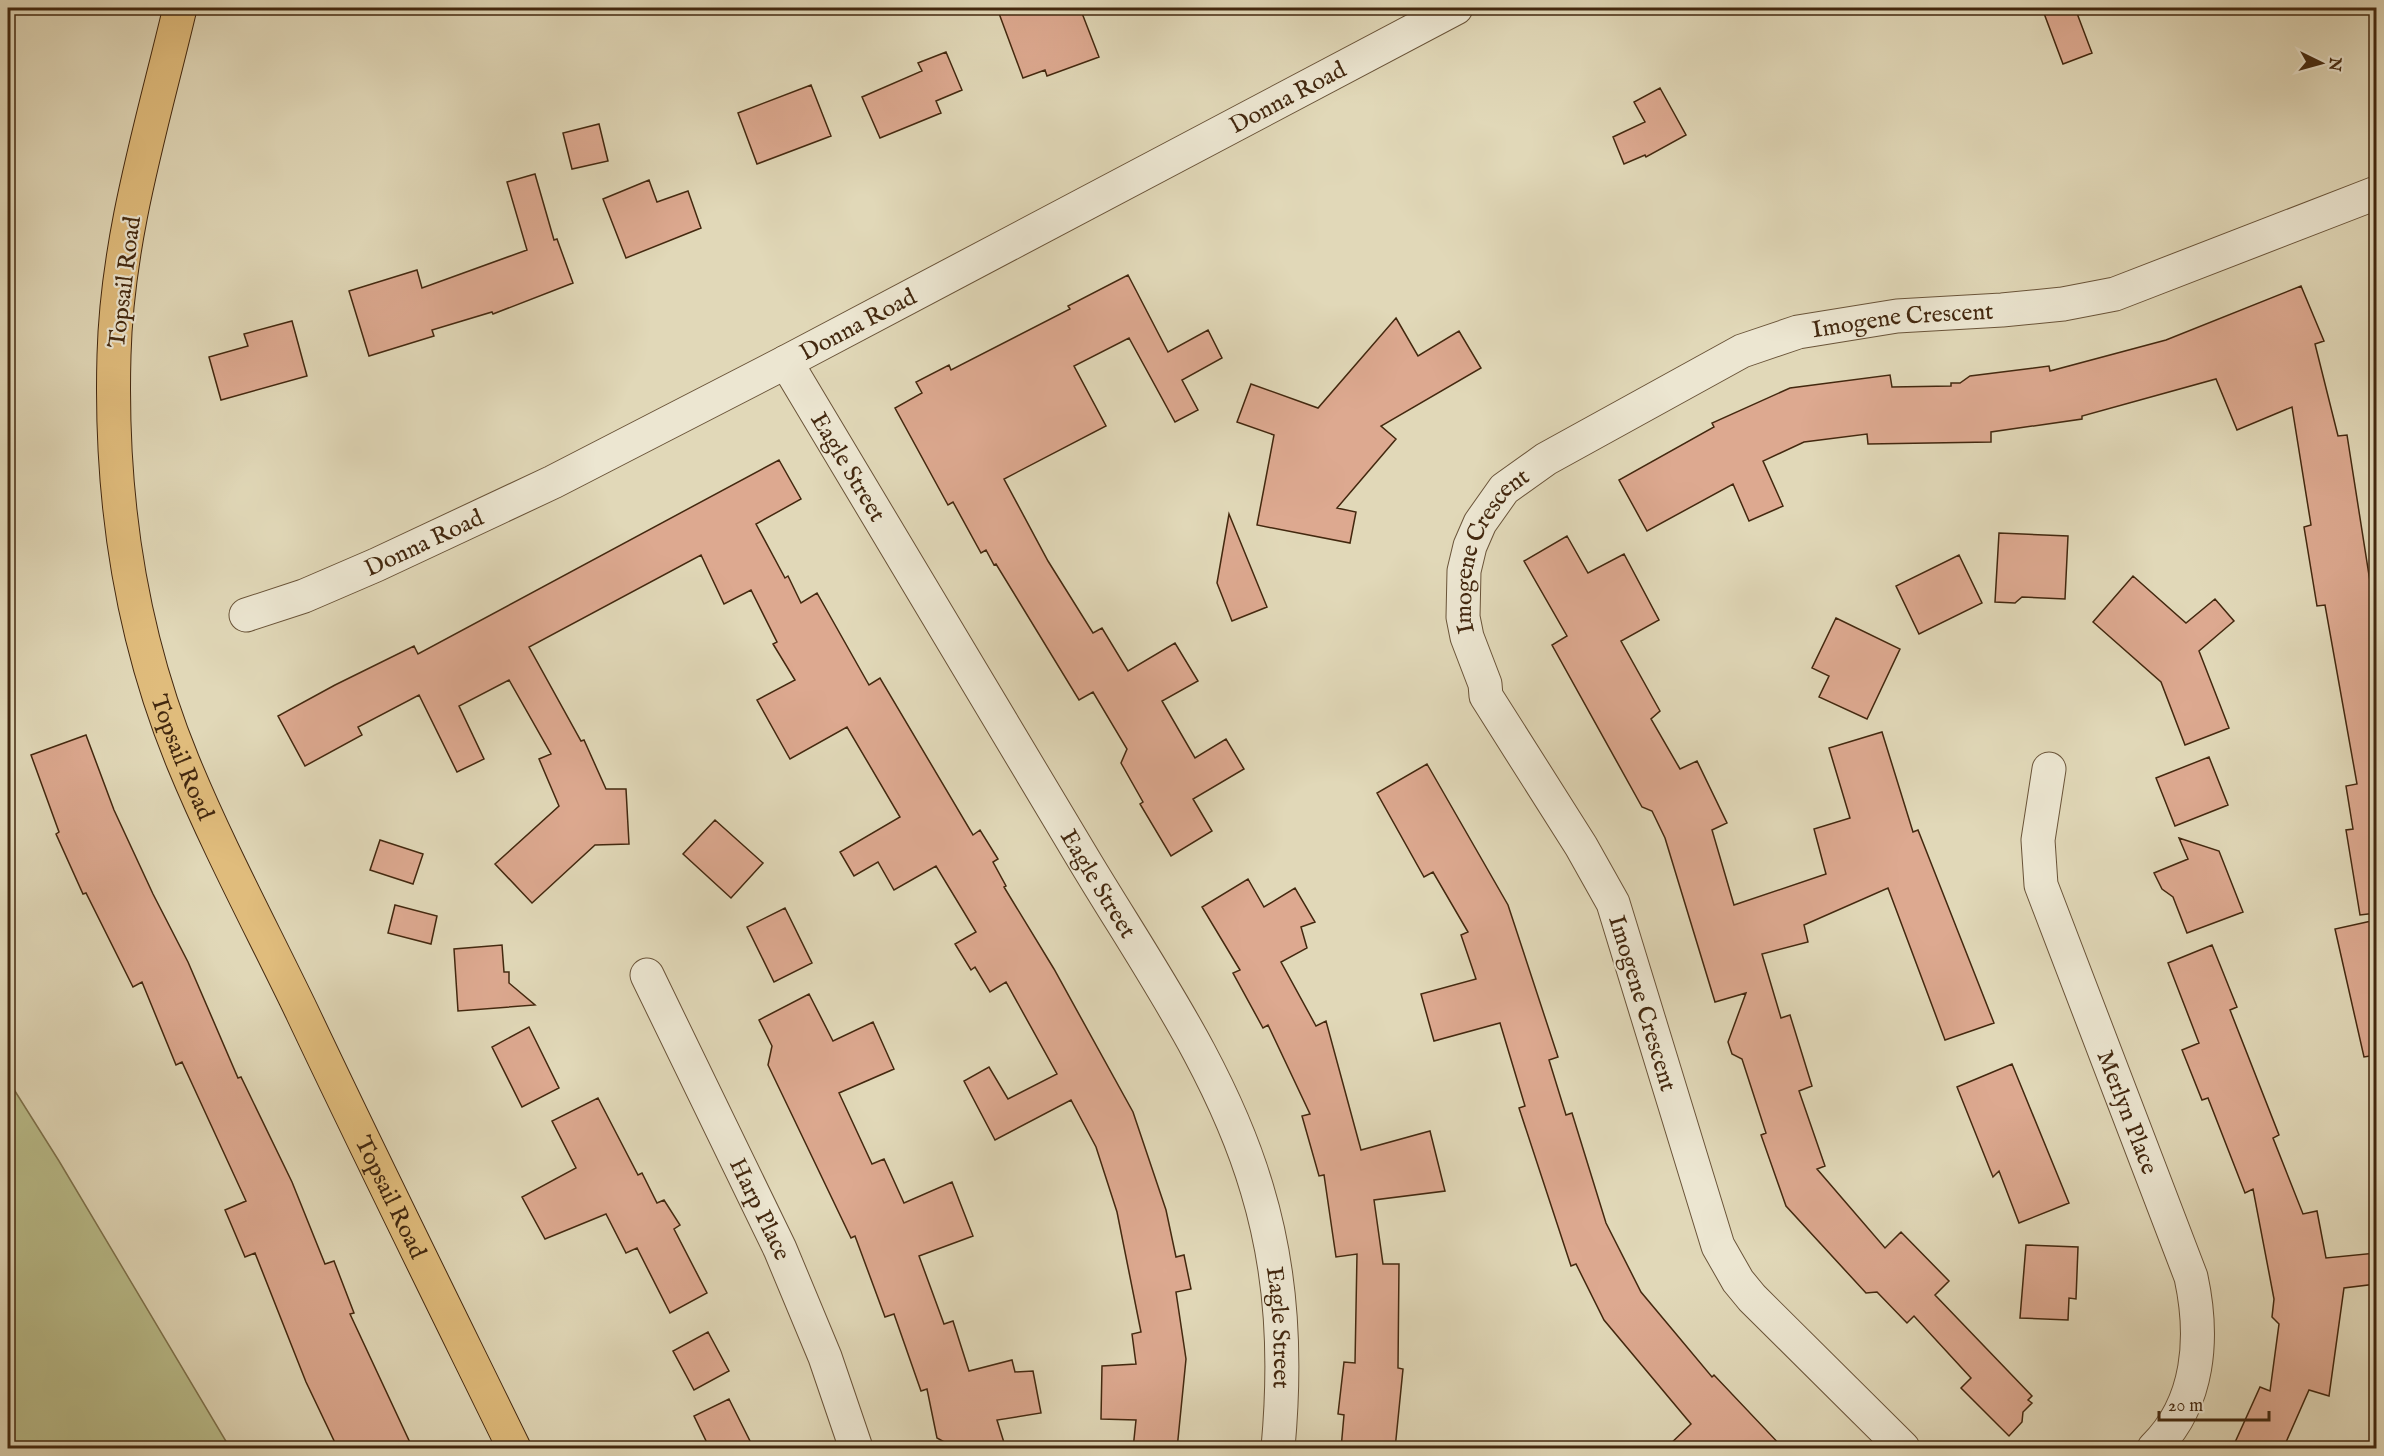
<svg xmlns="http://www.w3.org/2000/svg" width="2384" height="1456" viewBox="0 0 2384 1456" font-family="'IM FELL English',serif">
<rect width="100%" height="100%" fill="#e1d8b8"/>
<filter id="stains"><feTurbulence type="fractalNoise" baseFrequency=".00333" numOctaves="4"/><feColorMatrix values="0 0 0 0 .2 0 0 0 0 .09 0 0 0 0 .02 0 0 0 .5 -.17"/></filter>
<radialGradient id="worn" r=".72"><stop offset=".6" stop-color="#630" stop-opacity="0"/><stop offset="1" stop-color="#630" stop-opacity=".3"/></radialGradient>
<path fill="#b9bc8a" stroke="#7e724c" stroke-width="1.5" d="M8 1080 59 1161 230 1448H8Z"/>
<path fill="#dda990" stroke="#43280f" stroke-width="1.5" d="M997 8H1080L1099 57 1047 76 1045 70 1023 78Z
M2042 8H2075L2092 53 2063 64Z
M946 52 962 90 936 101 941 113 880 138 862 97 922 71 918 63Z
M811 85 831 136 757 164 738 113Z
M1660 88 1686 135 1646 157 1645 155 1624 164 1613 137 1645 122 1634 102Z
M599 124 608 161 572 169 563 133Z
M535 174 554 240 557 239 573 283 493 314 492 312 432 330 434 336 369 356 349 291 417 270 422 288 527 250 507 182Z
M649 180 657 202 688 191 701 228 626 258 603 199Z
M1128 275 1168 352 1208 330 1222 358 1182 380 1198 410 1175 422 1129 338 1074 366 1106 426 1004 479 1048 561 1093 633 1102 628 1128 671 1175 643 1198 681 1162 701 1195 758 1226 739 1244 769 1193 799 1212 831 1171 856 1140 804 1143 802 1121 763 1127 749 1093 692 1079 700 996 564 994 565 986 550 981 553 953 502 948 505 895 408 922 393 916 382 949 365 951 370 1070 309 1068 306Z
M2301 286 2324 341 2315 344 2338 436 2347 435 2374 607H2376V913L2360 915 2346 830 2353 829 2346 786 2357 784 2325 605 2317 606 2304 527 2311 525 2292 407 2237 430 2216 379 2082 416V419L1991 432V442L1868 444 1867 434 1804 442 1763 461 1783 506 1749 521 1733 484 1647 531 1619 480 1714 427 1712 423 1790 388 1890 375 1892 387 1951 386V383H1960L1970 376 2049 366 2050 371 2166 340Z
M1396 318 1418 356 1459 331 1481 368 1381 426 1396 439 1337 508 1356 512 1350 543 1257 525 1274 435 1237 422 1251 384 1318 408Z
M292 321 307 376 221 400 209 357 248 346 244 334Z
M779 460 801 499 756 524 785 578 788 576 801 603 817 593 869 685 880 678 973 835 980 830 998 859 993 862 1006 886 1004 887 1054 969 1133 1112 1166 1210 1176 1257 1184 1255 1191 1289 1176 1292 1186 1359 1177 1449H1133L1136 1420 1101 1419 1102 1366 1136 1364 1132 1334 1141 1332 1117 1212 1096 1147 1071 1100 995 1140 964 1081 989 1067 1008 1099 1057 1074 1006 982 990 992 975 967 971 970 955 944 976 932 936 866 894 890 878 862 854 876 840 852 900 817 847 727 790 759 757 700 795 680 773 644 777 642 751 590 724 604 701 555 529 647 581 741 584 740 606 789H626L629 844 595 845 532 903 495 864 559 806 539 759 551 754 509 680 459 706 484 759 457 772 419 695 358 727 362 735 305 766 278 716 335 685 414 646 418 654Z
M1229 514 1267 607 1232 621 1217 583Z
M1999 533 2068 536 2065 599 2022 597 2015 603 1995 602Z
M1567 536 1588 573 1624 554 1659 620 1621 641 1660 711 1651 719 1680 769 1697 761 1727 823 1712 830 1734 905 1826 874 1814 829 1850 818 1829 748 1882 732 1913 832 1918 830 1994 1023 1945 1040 1888 888 1804 925 1808 942 1762 954 1781 1018 1790 1015 1812 1086 1799 1091 1825 1166 1817 1169 1885 1248 1901 1232 1949 1281 1935 1295 2032 1396 2028 1400 2032 1403 2023 1412 2022 1422 2009 1436 1961 1388 1971 1378 1914 1316 1907 1323 1877 1292 1866 1293 1786 1206 1761 1135 1766 1133 1742 1059 1732 1054 1728 1042 1746 993 1715 1002 1665 838 1652 811 1642 807 1552 645 1567 636 1524 561Z
M1959 555 1982 603 1919 634 1896 586Z
M2133 576 2186 623 2215 599 2234 621 2199 651 2229 728 2185 745 2161 682 2093 622Z
M1836 618 1900 649 1867 719 1819 697 1829 676 1812 668Z
M86 735 114 810 153 894 188 962 238 1078 241 1077 292 1182 325 1264 334 1261 354 1313 350 1314 413 1449H338L306 1382 255 1253 245 1257 225 1210 246 1201 182 1062 176 1065 142 982 133 987 86 893 83 894 56 834 59 832 31 755Z
M2209 757 2228 805 2175 826 2156 778Z
M1427 764 1508 905 1558 1057 1549 1060 1566 1115 1572 1113 1606 1223 1641 1292 1712 1377 1714 1375 1784 1449H1665L1691 1424 1604 1320 1576 1264 1571 1266 1519 1108 1525 1106 1500 1023 1434 1041 1421 994 1476 979 1461 935 1468 932 1433 872 1424 877 1377 793Z
M715 820 763 863 731 898 683 854Z
M2179 838 2219 851 2243 912 2187 933 2173 897 2162 889 2154 873 2188 859Z
M380 840 423 854 413 884 370 870Z
M1248 879 1264 907 1295 888 1315 922 1301 927 1307 948 1281 962 1316 1026 1326 1021 1361 1150 1430 1131 1445 1191 1374 1200 1383 1264H1399L1398 1368 1403 1369 1395 1449H1341L1344 1415 1338 1414 1344 1362 1355 1363 1357 1254 1336 1257 1324 1175 1319 1176 1302 1116 1310 1114 1268 1025 1263 1028 1233 973 1240 970 1202 907Z
M395 905 437 916 431 944 388 933Z
M785 908 812 963 774 982 747 927Z
M2376 920V1055L2364 1057 2335 929Z
M502 945 504 972H509V983L535 1005 458 1011 454 949Z
M2212 945 2237 1007 2230 1010 2279 1135 2273 1138 2303 1214 2317 1211 2326 1258 2376 1253V1284L2344 1288 2329 1396 2309 1390 2283 1449H2232L2260 1387 2270 1391 2279 1324 2272 1317 2274 1299 2253 1189 2245 1193 2208 1098 2202 1100 2182 1050 2199 1043 2168 963Z
M809 994 833 1041 873 1022 894 1069 839 1093 872 1164 884 1159 904 1203 952 1182 973 1236 919 1256 944 1324 953 1321 969 1371 1012 1360 1015 1372 1033 1371 1041 1413 997 1420 1006 1449H957L937 1438 927 1389 921 1391 894 1314 885 1317 855 1236 851 1238 768 1065 772 1046 759 1020Z
M529 1027 559 1088 522 1107 492 1047Z
M2012 1064 2069 1203 2019 1223 1999 1171 1993 1177 1957 1087Z
M598 1098 638 1175 642 1173 657 1203 664 1200 680 1225 674 1229 707 1293 670 1313 637 1248 626 1253 606 1214 545 1239 522 1197 576 1168 552 1121Z
M2026 1245 2078 1247 2076 1299 2069 1298 2068 1320 2020 1318Z
M708 1332 729 1371 694 1390 673 1351Z
M729 1399 754 1449H710L694 1416Z"/>
<g fill="none" stroke-linecap="round" stroke-linejoin="round">
<g stroke="#6a5439" stroke-width="35">
<g id="minor">
<path id="s1" d="M786 362C885 528 985 694 1084 860 1147 965 1222 1070 1257 1189 1283 1275 1286 1360 1278 1448"/>
<path id="s2" d="M246 615 304 596 376 565 553 482 786 362 1456 8"/>
<path id="s3" d="M2049 769 2038 840 2041 885 2191 1277C2204 1337 2200 1403 2154 1448"/>
<path id="s4" d="M647 975 780 1249 825 1357 856 1448"/>
<path id="s5" d="M1903 1448 1752 1298 1738 1281 1718 1246 1613 903 1581 846 1486 696 1485 684 1467 637 1463 617 1464 571 1470 546 1480 523 1504 489 1546 459 1742 351 1798 332 1897 316 2002 310 2063 304 2115 294 2376 193"/>
</g>
</g>
<g stroke="#43280f" stroke-width="35">
<g id="primary">
<path id="s6" d="M180 8C153 122 117 237 114 355 110 494 130 633 183 762 218 847 262 929 302 1012 371 1158 443 1303 514 1448"/>
</g>
</g>
<use href="#minor" stroke="#ece6d1" stroke-width="33"/>
<use href="#primary" stroke="#e0bc7c" stroke-width="33"/>
</g>
<g text-anchor="middle" stroke-width="4.5" stroke-linejoin="round" paint-order="stroke">
<g font-size="24" fill="#43280f" stroke="#ece6d1">
<text dy="8" stroke="none"><textPath href="#s2" startOffset="1164">Donna Road</textPath></text>
<text transform="translate(124 282) rotate(-83)" y="8">Topsail Road</text>
<text dy="8" stroke="none"><textPath href="#s5" startOffset="1538">Imogene Crescent</textPath></text>
<text dy="8" stroke="none"><textPath href="#s2" startOffset="678">Donna Road</textPath></text>
<text dy="8" stroke="none"><textPath href="#s1" startOffset="122">Eagle Street</textPath></text>
<text dy="8" stroke="none"><textPath href="#s2" startOffset="192">Donna Road</textPath></text>
<text dy="8" stroke="none"><textPath href="#s5" startOffset="1034">Imogene Crescent</textPath></text>
<text dy="8" stroke="none"><textPath href="#s6" startOffset="765">Topsail Road</textPath></text>
<text dy="8" stroke="none"><textPath href="#s1" startOffset="608">Eagle Street</textPath></text>
<text transform="translate(1643 1003) rotate(73)" y="8">Imogene Crescent</text>
<text dy="8" stroke="none"><textPath href="#s3" startOffset="360">Merlyn Place</textPath></text>
<text dy="8" stroke="none"><textPath href="#s6" startOffset="1252">Topsail Road</textPath></text>
<text dy="8" stroke="none"><textPath href="#s4" startOffset="260">Harp Place</textPath></text>
<text dy="8" stroke="none"><textPath href="#s1" startOffset="1094">Eagle Street</textPath></text>
</g>
</g>
<rect width="2384" height="1456" fill="none" stroke="#e1d8b8" stroke-width="30"/>
<rect x="9" y="9" width="2366" height="1438" fill="none" stroke="#43280f" stroke-width="3"/>
<rect x="15" y="15" width="2354" height="1426" fill="none" stroke="#43280f" stroke-width="1.5"/>
<g transform="translate(2321 63) rotate(95)" stroke="#ece6d1" stroke-width="4.5" paint-order="stroke">
<path d="M0-4.5L10 22L0 15L-10 22Z" fill="#43280f"/>
<text y="-9" font-size="16" font-weight="bold" text-anchor="middle" fill="#43280f">N</text>
</g>
<path d="M2159 1411v9h110v-9" fill="none" stroke="#43280f" stroke-width="3"/>
<text x="2168" y="1411" font-size="18" fill="#43280f" stroke="#ece6d1" stroke-width="4.5" paint-order="stroke">20 m</text>
<rect width="100%" height="100%" filter="url(#stains)"/>
<rect width="100%" height="100%" fill="url(#worn)"/>
</svg>
